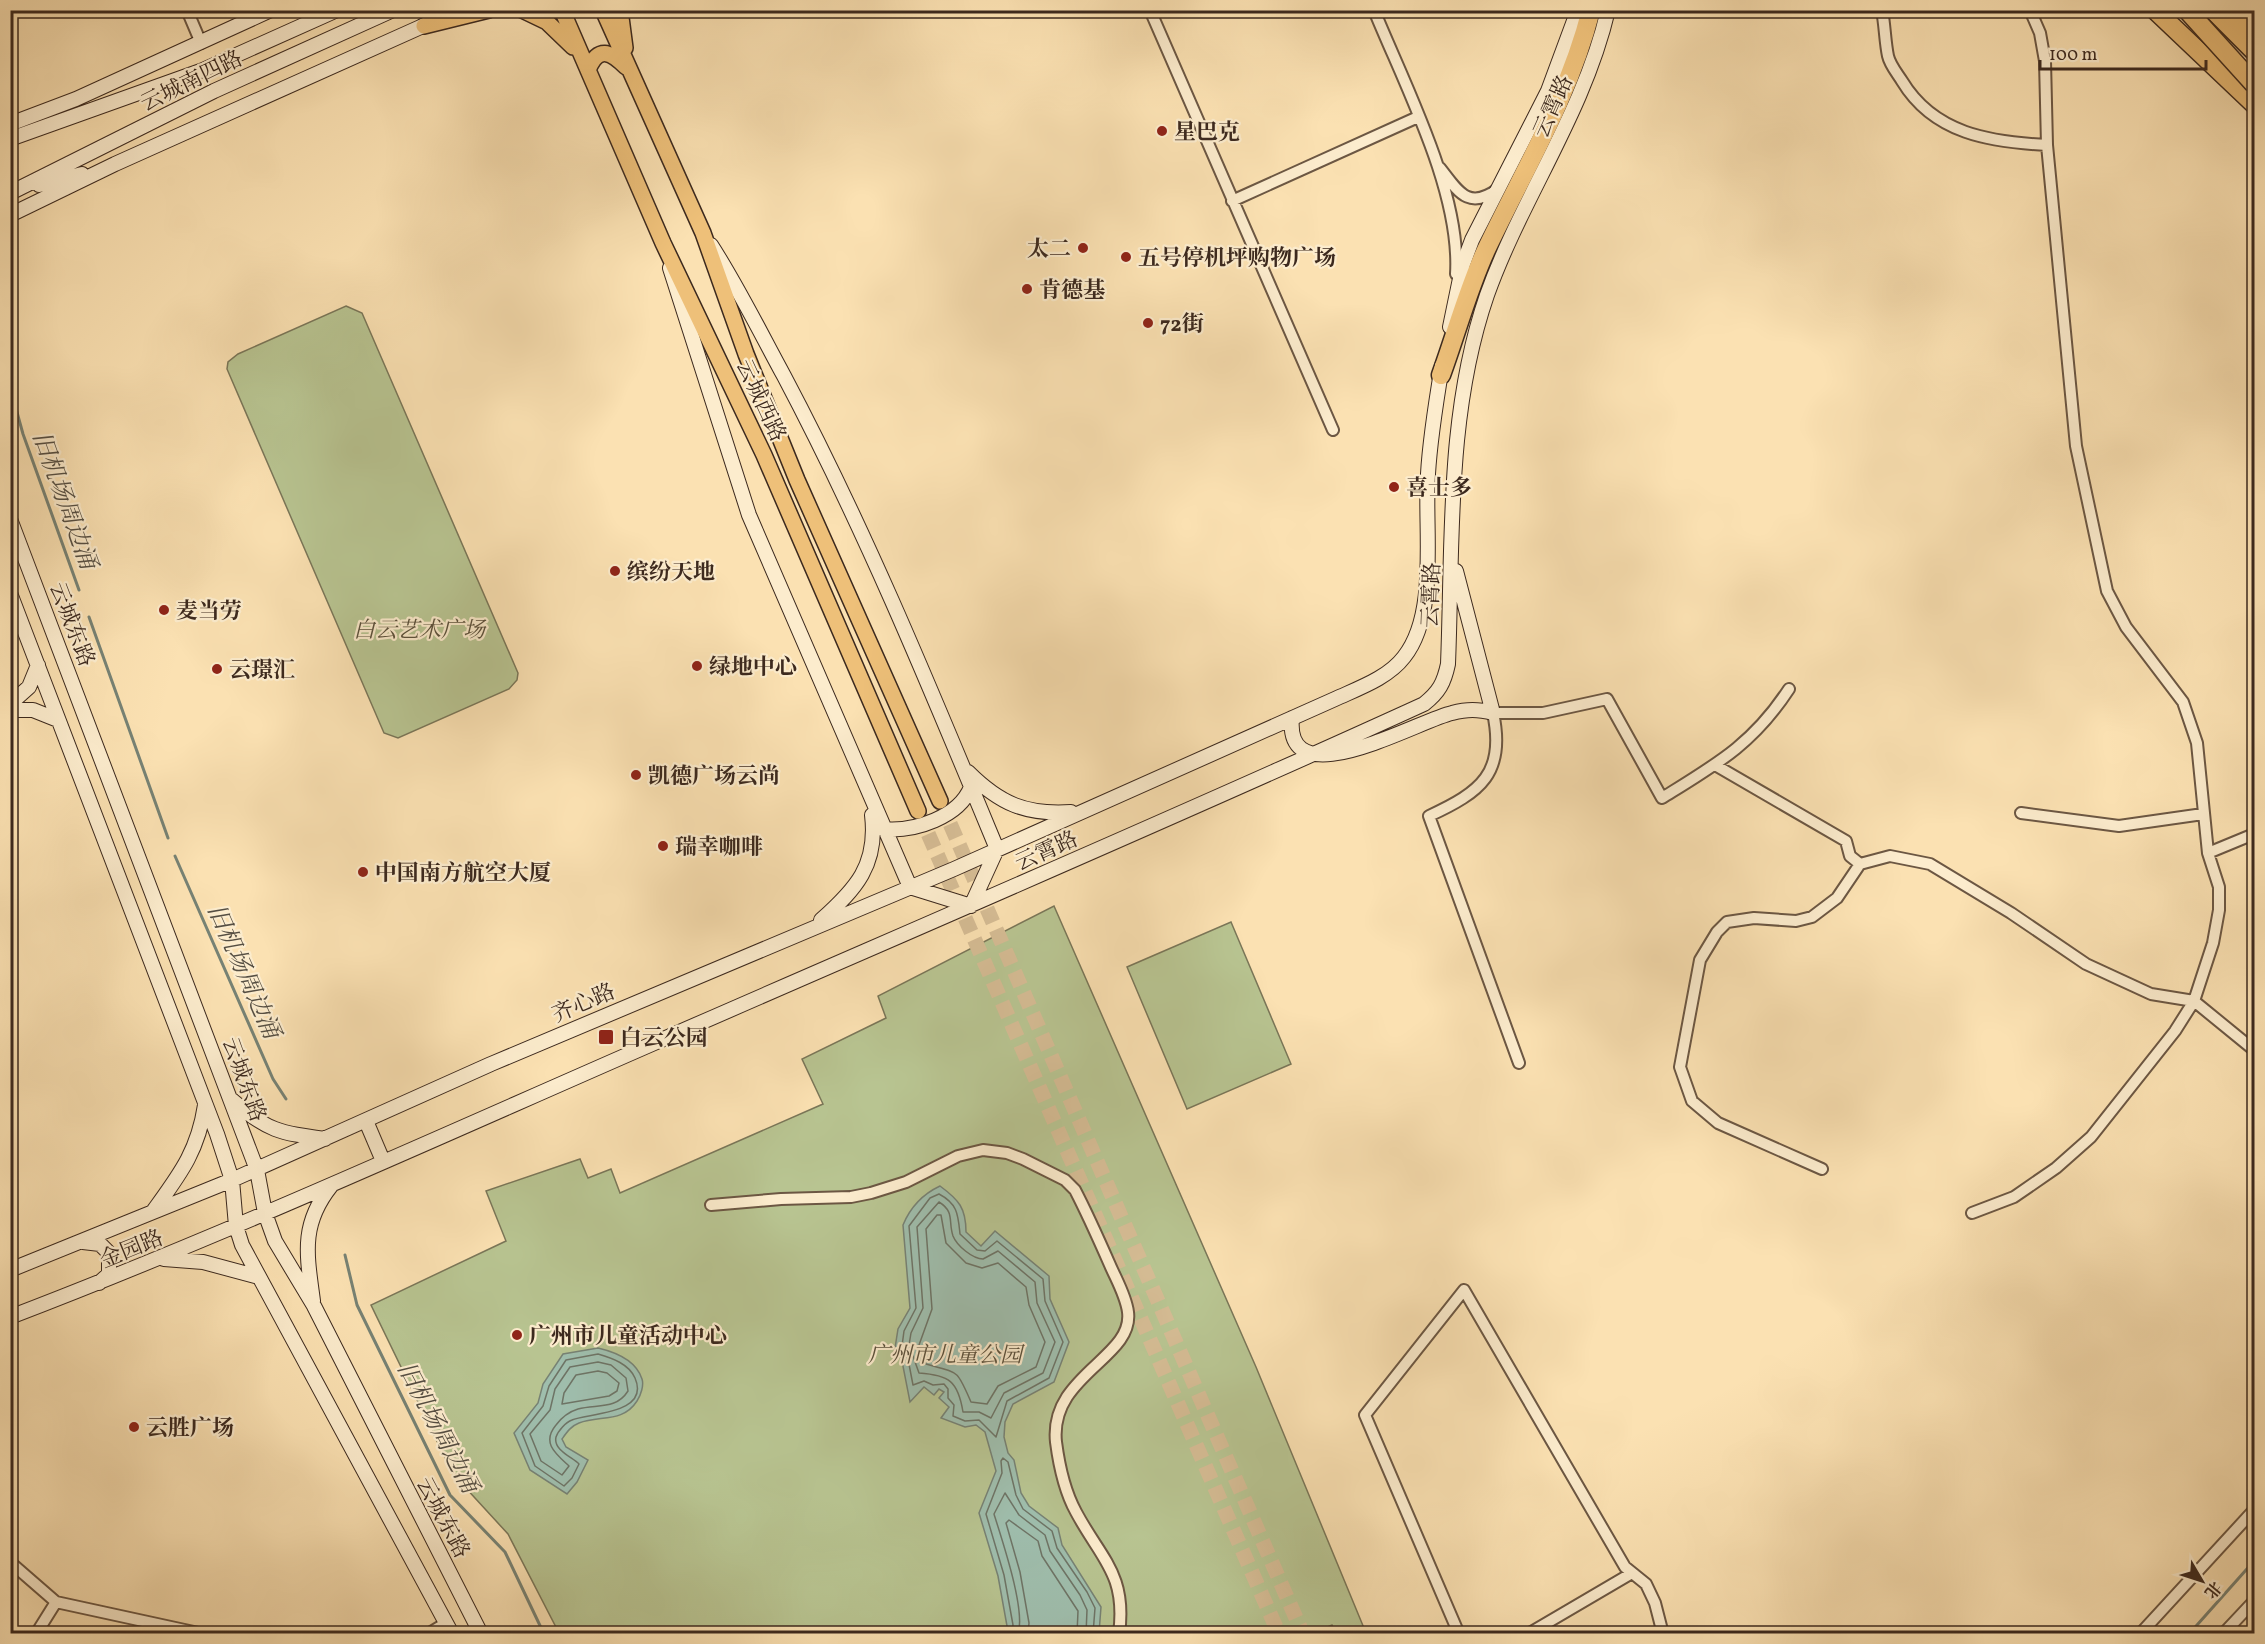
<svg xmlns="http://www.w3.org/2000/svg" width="2265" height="1644" viewBox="0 0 2265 1644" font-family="Vollkorn,'Noto Serif SC',serif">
<rect width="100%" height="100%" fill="#fbe1b2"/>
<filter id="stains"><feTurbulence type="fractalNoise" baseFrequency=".00333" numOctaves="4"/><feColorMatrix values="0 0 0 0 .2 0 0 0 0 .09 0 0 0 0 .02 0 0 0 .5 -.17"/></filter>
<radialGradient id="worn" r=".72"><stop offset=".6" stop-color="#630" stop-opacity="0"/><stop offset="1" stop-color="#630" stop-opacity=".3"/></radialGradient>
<path fill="#b8c491" stroke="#7a7658" stroke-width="1.5" d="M346 306 362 313 518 673 517 680 509 689 398 738 384 733 227 369 228 362 238 354Z
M1054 906 1256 1367 1366 1633H1336L1332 1625 1311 1634 559 1633 508 1534 453 1474 371 1305 506 1241 486 1191 580 1159 588 1178 611 1169 620 1193 823 1104 802 1059 886 1018 878 996Z
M1231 922 1291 1064 1187 1109 1127 967Z"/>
<path fill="#9fbead" stroke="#778274" stroke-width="1.5" d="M940 1186C959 1200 966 1208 966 1232L981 1246 995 1231 1049 1276 1050 1299 1069 1342 1054 1382 1013 1404 1005 1422 1004 1437 1008 1453 1014 1460 1021 1493 1029 1506 1058 1528 1062 1545 1101 1607 1099 1633H1004L1007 1626 998 1576 979 1513 996 1471 985 1432 976 1425 965 1427 941 1418 949 1407 939 1398 944 1392 939 1389 934 1395 924 1387 910 1402 902 1361 895 1348 898 1329 910 1308 903 1225C910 1208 923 1194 940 1186Z
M598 1348C615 1352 636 1360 642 1379 644 1385 641 1395 637 1401 623 1423 600 1415 579 1423 571 1426 567 1432 562 1439L566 1447 588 1460 577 1482 567 1494 530 1470 514 1433 538 1403 543 1384 563 1354Z"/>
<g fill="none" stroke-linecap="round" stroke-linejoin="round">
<path stroke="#6e7466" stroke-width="1.5" d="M939 1194C958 1204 958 1215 960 1234L977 1250 985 1251 997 1241 1043 1279 1045 1301 1063 1342 1049 1378 1007 1401 996 1437 979 1420 965 1421 953 1416 954 1405 948 1398V1389L944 1384 933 1385 924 1381 913 1385 908 1359 902 1346 904 1331 916 1308 909 1226 930 1198Z
M939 1202C955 1212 948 1221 953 1236 957 1246 973 1259 983 1259L998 1251 1035 1282 1037 1303 1055 1342 1043 1373 1004 1393 991 1418 979 1412H963C958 1381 949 1375 919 1373L909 1345 911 1333 923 1308 917 1227Z
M937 1215H941L946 1243 966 1263 982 1268 998 1263 1026 1287 1029 1305 1045 1342 1036 1367 998 1386 987 1404 971 1402C956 1368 960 1374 926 1364L919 1345 932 1309 926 1229Z
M598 1354C612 1358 629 1364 635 1378 651 1415 586 1413 572 1420 566 1422 558 1431 556 1437 553 1450 572 1457 579 1464L572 1478 564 1486 535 1466 522 1433 543 1406 549 1386 566 1360Z
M598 1362 611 1365 626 1378 628 1391C616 1410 597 1404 578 1409 568 1412 562 1417 556 1425 541 1443 556 1454 569 1466L562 1475 541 1461 530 1434 550 1410 555 1389 570 1367Z
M598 1371 607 1373 619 1383 617 1391 609 1396 562 1404 564 1393 576 1375Z
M1010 1634 1013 1625 1004 1575 986 1514 1002 1473 1001 1461 1003 1458 1008 1462 1016 1495 1023 1509 1052 1531 1057 1548 1087 1592 1095 1608 1093 1634
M1018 1634C1026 1610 1002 1540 994 1514L1005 1493 1019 1515 1045 1535 1050 1551 1080 1595 1087 1610 1086 1634
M1028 1634 1029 1623 1020 1572 1006 1523 1009 1520 1038 1541 1042 1556 1078 1611 1077 1634"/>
<path stroke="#778274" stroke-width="3" d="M10 387 23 434 79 590
M89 617 168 838
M175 856 273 1079 286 1099
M345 1255 357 1305 450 1495 505 1552 544 1634
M2189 1634 2254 1561"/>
<path stroke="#d5bc94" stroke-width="15" stroke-dasharray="15 8" stroke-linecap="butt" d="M941 803 1303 1634
M919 813 1279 1634"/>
<g stroke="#6c5743" stroke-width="14">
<path id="street" d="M187 10 201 43
M1150 10 1333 430
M1374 10C1405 86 1461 192 1456 274
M1882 10C1885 26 1885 42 1888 56 1890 65 1897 73 1902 81 1934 134 1990 142 2047 145
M1440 168C1458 191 1468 211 1498 189
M1232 201 1418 117
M1715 765 1846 841 1850 856 1860 864
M2021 813 2119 826 2203 814
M2208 853 2254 834
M1519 1063 1429 816C1481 792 1506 773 1493 713H1543L1607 699 1662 798C1717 764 1753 744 1789 689
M1822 1169 1718 1123 1692 1101 1680 1067 1700 960 1717 932 1727 922 1754 918 1796 921 1812 917 1837 898 1860 864 1890 856 1930 864 2011 913 2086 964 2151 994 2194 1001 2254 1050
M711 1205 781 1199 851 1197 871 1193 906 1182 958 1156 983 1150 1007 1153 1023 1159 1065 1180 1075 1190C1088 1215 1099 1240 1110 1265 1116 1279 1126 1296 1128 1312 1134 1358 1049 1375 1056 1442 1059 1465 1065 1492 1076 1512 1101 1559 1127 1574 1119 1634
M1972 1213 2014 1197 2056 1168 2091 1137 2175 1031 2194 1001 2213 943 2219 910V887L2208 853 2197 743 2183 702 2126 627 2107 591 2076 446 2047 145 2045 61 2040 33 2030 10
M10 1562 56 1602 203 1634
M36 1634 56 1602
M428 1634 446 1623
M1459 1634 1365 1415 1464 1290 1625 1567 1646 1584 1655 1603 1663 1634
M1528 1634 1632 1573
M2140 1634 2254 1510
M2223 1634 2254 1601"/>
</g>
<g stroke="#3c291e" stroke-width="16">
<path id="secondary" d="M2254 10V11
M10 124 76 99 271 10
M10 139 203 70 337 10
M39 185 82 174
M10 193 214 91 393 10
M10 215 115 164 434 21
M711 245C738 287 760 332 784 376 865 529 931 690 997 849L971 906
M670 268 749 515 910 887 971 906
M1450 327 1463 264 1472 240 1548 91 1578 10
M10 519 257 1170 265 1213 275 1241 314 1306 481 1634
M10 593 217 1134 232 1180 236 1226 242 1245 452 1634
M10 704 29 687 38 665
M10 710H33L58 720
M1292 718C1284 799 1417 721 1452 713 1467 709 1478 709 1493 713L1456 571
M968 772C1000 804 1026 815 1071 812
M883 829C915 832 959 817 971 787
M821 920C856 889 878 865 872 815
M232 1100C267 1131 280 1133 325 1139
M366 1121 383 1161
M154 1210C180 1174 198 1151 205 1105
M83 1242 100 1244 109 1253V1274L99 1283
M164 1259 203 1262 259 1277
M10 1270 232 1180 491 1064 954 869 1335 699C1359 688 1388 678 1404 657 1439 613 1424 528 1428 474 1430 438 1436 402 1442 366
M313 1301C307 1255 300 1225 331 1186
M10 1317C227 1234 439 1137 652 1044 910 931 1168 821 1424 704 1439 692 1444 683 1448 664 1453 540 1446 414 1487 295 1522 197 1584 113 1608 10"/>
</g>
<g stroke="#3c291e" stroke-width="18">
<path id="primary" d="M522 10 547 22 573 47
M562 10 663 243 764 455 918 811
M603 10 703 233 746 354 797 480 940 801
M620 10 625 48
M424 26 489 10
M588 70C598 46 610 51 626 67"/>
</g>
<g stroke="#3c291e" stroke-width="21">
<path id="highway" d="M2155 10 2254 104
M2213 10 2254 51
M2234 10 2254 30
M1441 375C1456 334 1468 289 1486 250 1524 170 1569 97 1591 10"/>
</g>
<use href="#street" stroke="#fceccd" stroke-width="10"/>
<use href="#secondary" stroke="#fceccd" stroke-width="14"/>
<use href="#primary" stroke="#eec079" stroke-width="15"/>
<use href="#highway" stroke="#eec079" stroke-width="18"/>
<g stroke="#3c291e" stroke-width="21" stroke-linecap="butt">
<path id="highway-bridge" d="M2187 10 2254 84"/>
</g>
<use href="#highway-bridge" stroke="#eec079" stroke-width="18"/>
</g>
<g fill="#8f2418" stroke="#fceccd" stroke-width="2">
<circle cx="1162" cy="131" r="6"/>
<circle cx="1083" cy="248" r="6"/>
<circle cx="1126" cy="257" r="6"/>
<circle cx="1027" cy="289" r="6"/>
<circle cx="1148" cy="323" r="6"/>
<circle cx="1394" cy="487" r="6"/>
<circle cx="615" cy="571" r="6"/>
<circle cx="164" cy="610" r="6"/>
<circle cx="697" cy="666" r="6"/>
<circle cx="217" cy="669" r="6"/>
<circle cx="636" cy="775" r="6"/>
<circle cx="663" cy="846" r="6"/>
<circle cx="363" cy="872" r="6"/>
<rect x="598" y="1029" width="16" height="16" rx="3"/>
<circle cx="517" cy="1335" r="6"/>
<circle cx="134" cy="1427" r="6"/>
</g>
<g text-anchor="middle" stroke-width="4.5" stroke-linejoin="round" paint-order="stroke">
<g font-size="22" fill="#3c291e" stroke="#fceccd">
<text transform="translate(191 80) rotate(-26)" y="8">云城南四路</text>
<text transform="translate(1552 106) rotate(-66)" y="8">云霄路</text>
<text transform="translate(762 400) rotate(65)" y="8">云城西路</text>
<text transform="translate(1430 595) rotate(-88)" y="8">云霄路</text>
<text transform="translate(73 624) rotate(69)" y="8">云城东路</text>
<text transform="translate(1046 850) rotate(-24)" y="8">云霄路</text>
<text transform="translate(583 1002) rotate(-23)" y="8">齐心路</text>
<text transform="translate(245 1079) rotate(70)" y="8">云城东路</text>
<text transform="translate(131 1248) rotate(-22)" y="8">金园路</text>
<text transform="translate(444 1517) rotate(62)" y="8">云城东路</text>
</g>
<g font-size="22" font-weight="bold" fill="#3c291e" stroke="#fceccd" text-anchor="start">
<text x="1174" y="139">星巴克</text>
<text x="1071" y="256" text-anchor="end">太二</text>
<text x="1138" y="265">五号停机坪购物广场</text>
<text x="1039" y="297">肯德基</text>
<text x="1160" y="331">72街</text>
<text x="1406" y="495">喜士多</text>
<text x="627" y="579">缤纷天地</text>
<text x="176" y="618">麦当劳</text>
<text x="709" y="674">绿地中心</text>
<text x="229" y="677">云璟汇</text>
<text x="648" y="783">凯德广场云尚</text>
<text x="675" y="854">瑞幸咖啡</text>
<text x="375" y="880">中国南方航空大厦</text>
<text x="620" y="1045">白云公园</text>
<text x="529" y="1343">广州市儿童活动中心</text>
<text x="146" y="1435">云胜广场</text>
</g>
<g font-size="22" font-style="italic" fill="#5b503b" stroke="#fceccd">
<text x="419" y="637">白云艺术广场</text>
<text x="945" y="1362">广州市儿童公园</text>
</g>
<g font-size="24" font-style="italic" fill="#554e42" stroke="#fceccd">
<text transform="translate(65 500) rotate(70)" y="8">旧机场周边涌</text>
<text transform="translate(244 971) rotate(66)" y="8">旧机场周边涌</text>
<text transform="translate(438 1427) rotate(62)" y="8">旧机场周边涌</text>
</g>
</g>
<rect width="2265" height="1644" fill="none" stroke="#fbe1b2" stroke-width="36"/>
<rect x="12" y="12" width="2241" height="1620" fill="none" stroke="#3c291e" stroke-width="3"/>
<rect x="18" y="18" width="2229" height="1608" fill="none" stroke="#3c291e" stroke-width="1.5"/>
<g transform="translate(2202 1581) rotate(129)" stroke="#fceccd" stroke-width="4.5" paint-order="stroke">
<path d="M0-4.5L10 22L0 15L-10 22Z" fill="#3c291e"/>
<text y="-9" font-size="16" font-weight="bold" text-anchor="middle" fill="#3c291e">北</text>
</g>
<path d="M2040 60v9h166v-9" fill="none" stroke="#3c291e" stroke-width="3"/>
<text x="2049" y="60" font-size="18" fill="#3c291e" stroke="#fceccd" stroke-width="4.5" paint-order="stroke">100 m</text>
<rect width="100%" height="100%" filter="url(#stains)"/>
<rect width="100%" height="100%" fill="url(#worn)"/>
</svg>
